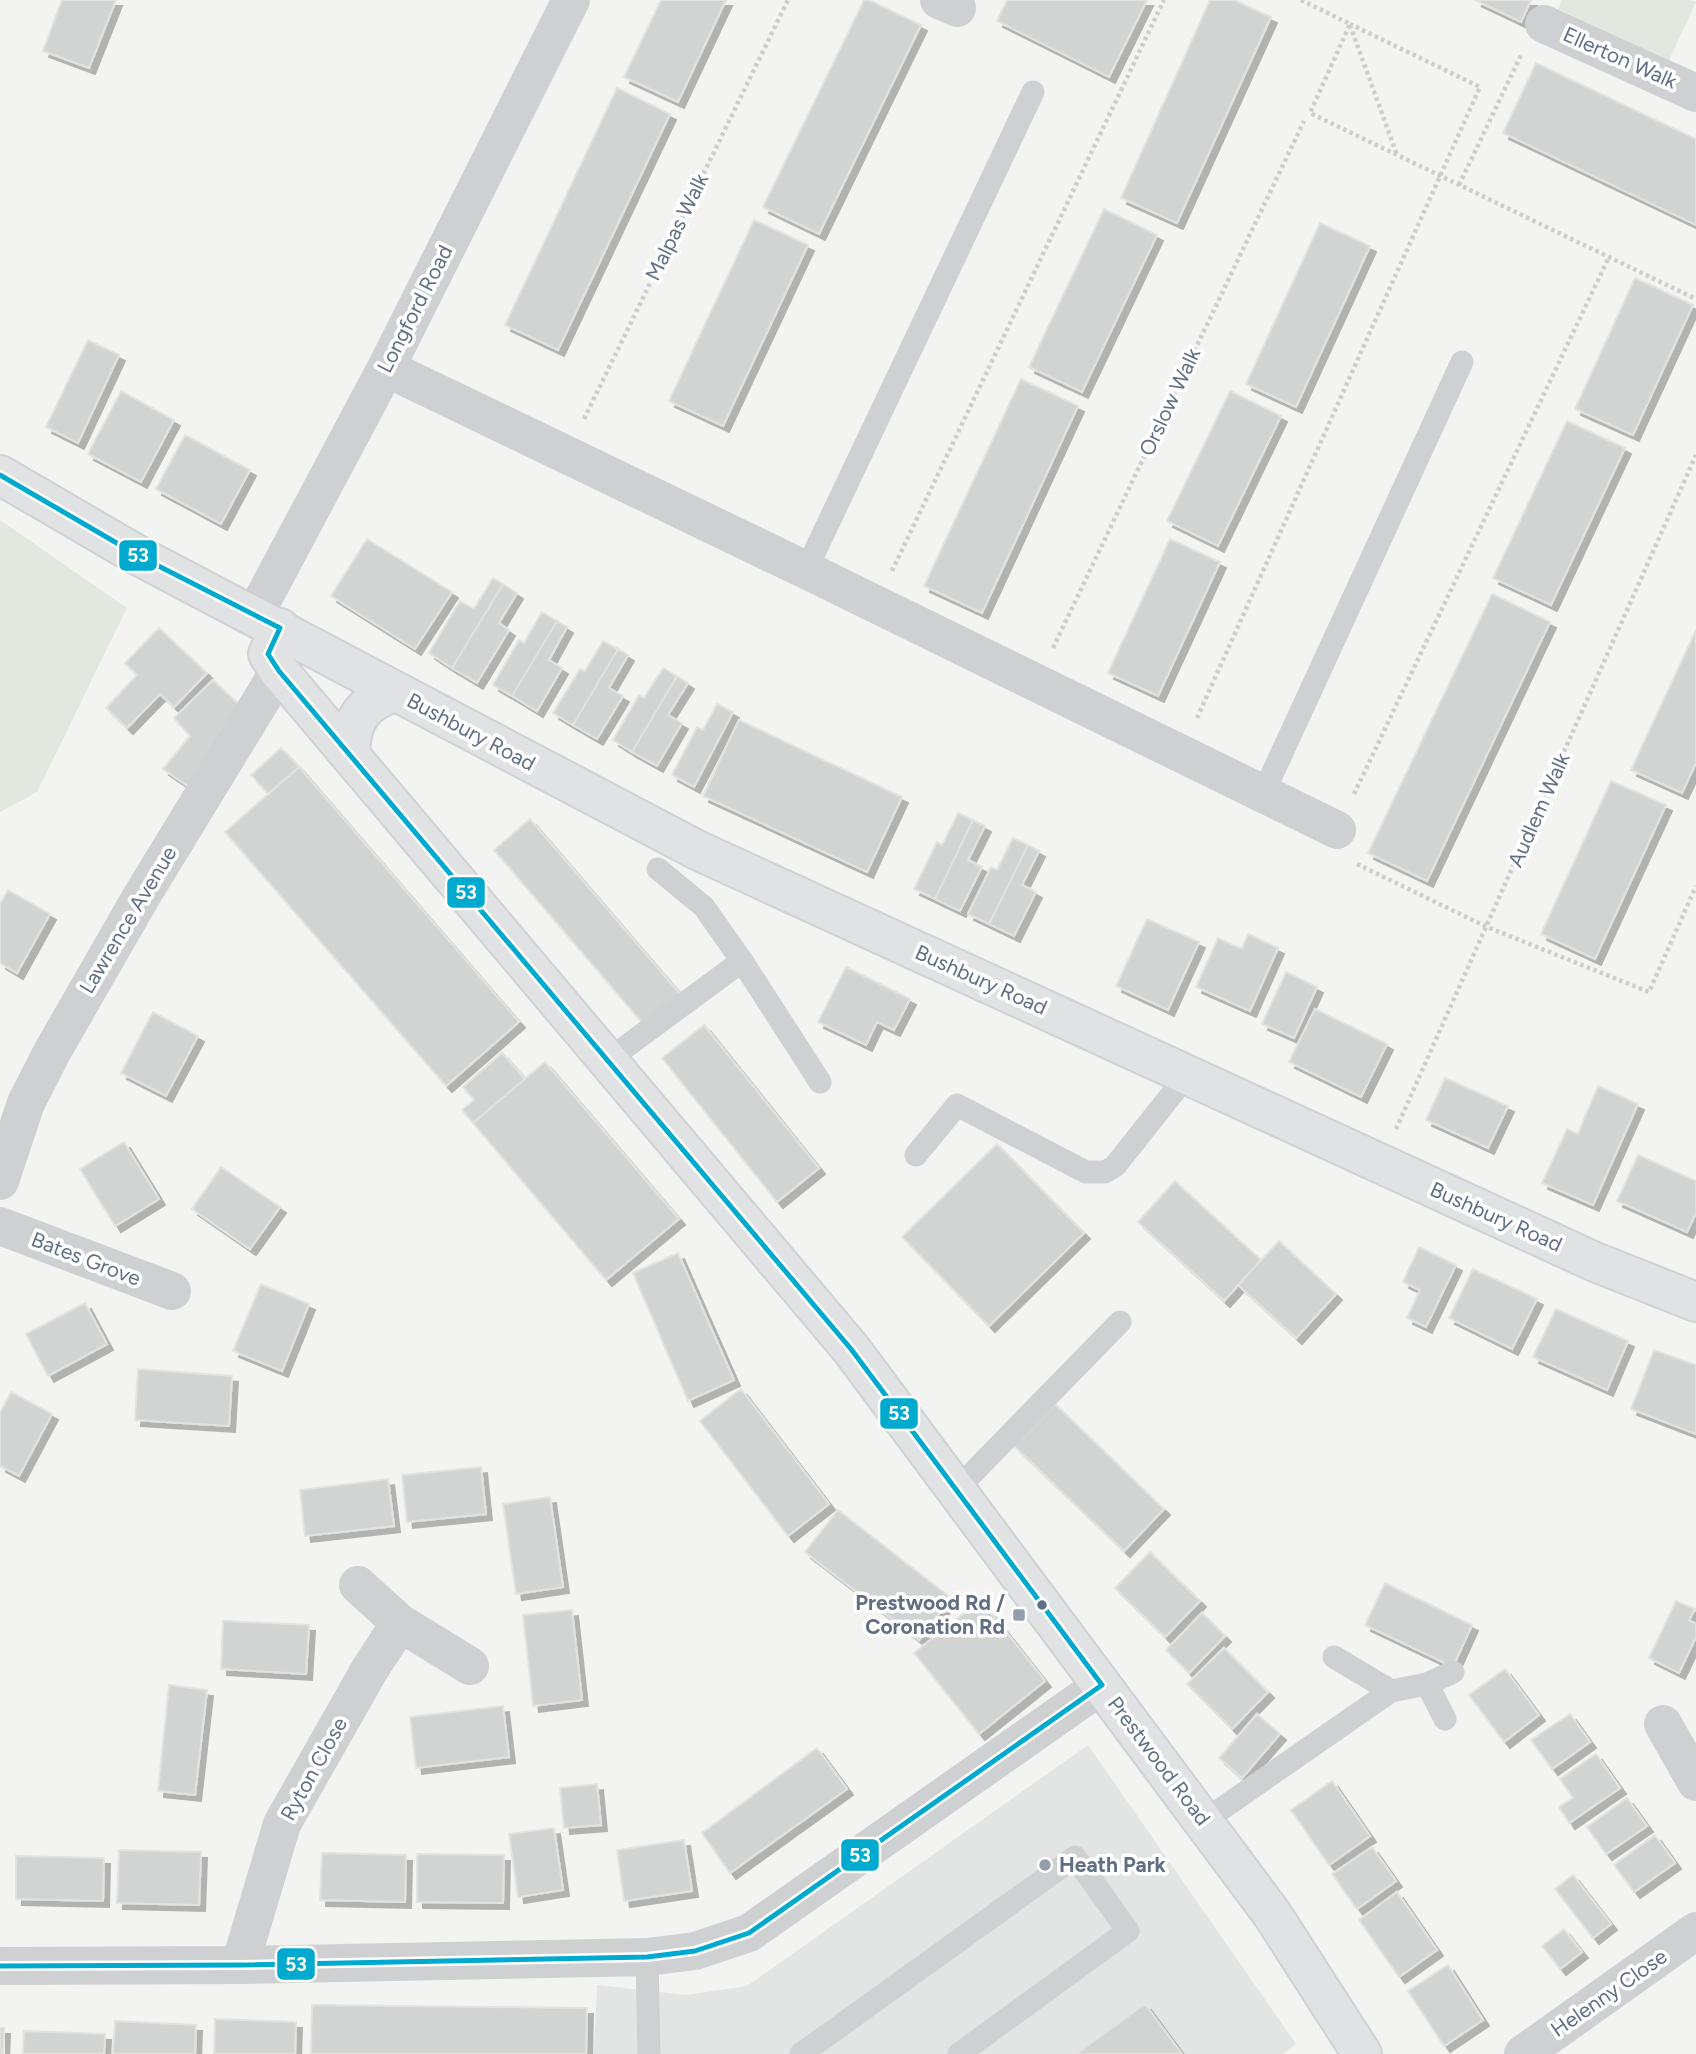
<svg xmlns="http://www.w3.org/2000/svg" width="1696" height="2054" viewBox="0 0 1696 2054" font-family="Figtree,sans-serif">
<defs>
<filter id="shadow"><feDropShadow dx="6" dy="6" stdDeviation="0" flood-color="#0004"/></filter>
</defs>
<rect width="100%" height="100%" fill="#f3f4f1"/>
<path fill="#e3e4e4" d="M1088 1745 1296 2044 1283 2054H594L597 1985 686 1995 747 1986Z"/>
<path fill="#e2e7df" d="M1562 0H1691L1696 2 1669 60 1558 9Z
M0 520 127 608 37 792 0 812Z"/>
<path fill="#d2d4d3" stroke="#e2e3e1" stroke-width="2" filter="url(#shadow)" d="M62 0H116L89 68 43 51Z
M661 0H726L678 102 624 77Z
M864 0H869L921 25 819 234 763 207Z
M1007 0H1147L1109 77 997 21Z
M1210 0H1234L1271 17 1177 223 1121 198Z
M1475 0H1531L1521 22Z
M1536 63 1696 139V225L1503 133Z
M617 88 670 114 558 350 505 325Z
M1104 209 1157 235 1082 392 1029 367Z
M754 220 808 245 723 426 669 401Z
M1320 223 1370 246 1296 407 1246 384Z
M1635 278 1693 305 1633 435 1575 409Z
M88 340 119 355 78 443 46 427Z
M1021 379 1078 406 982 613 924 586Z
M121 391 174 420 141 482 88 454Z
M1230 391 1281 416 1218 546 1167 521Z
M1567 421 1625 448 1551 605 1493 578Z
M185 435 250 470 221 524 156 489Z
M367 539 452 592 415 649 331 596Z
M1170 539 1220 562 1158 696 1108 673Z
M493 578 503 584 452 668 429 653 460 601 474 609Z
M503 584 517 593 499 623 509 630 477 683 452 668Z
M1492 594 1550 622 1427 881 1368 853Z
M542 612 557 621 512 696 493 685 519 640 524 643Z
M557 621 567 627 549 660 562 668 537 711 512 696Z
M159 628 207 673 174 707 160 694 127 728 106 708 137 675 125 663Z
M1696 630V763L1682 793 1631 770Z
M603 641 618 649 573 725 553 713 580 669 585 671Z
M618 649 628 655 609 688 623 696 597 739 573 725Z
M663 668 677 676 632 752 613 740 639 695 644 698Z
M677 676 688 683 668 715 682 723 657 766 632 752Z
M213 680 242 707 188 786 163 769 190 736 174 718Z
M717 704 733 712 694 787 672 775 697 727 703 730Z
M739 720 902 797 867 872 703 796Z
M281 748 299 767 268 794 251 775Z
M299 767 519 1022 446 1086 225 832Z
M1611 781 1666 805 1595 959 1541 934Z
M958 813 973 820 935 899 914 889 937 842 942 845Z
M530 819 681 995 645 1026 494 850Z
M973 820 985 826 968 860 982 867 960 911 935 899Z
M1013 838 1028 845 989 924 968 914 991 867 997 870Z
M1028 845 1039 851 1022 885 1036 892 1014 936 989 924Z
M8 890 50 914 17 973 0 963V904Z
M1147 919 1199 942 1168 1010 1116 986Z
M1248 934 1278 948 1250 1011 1196 987 1218 938 1242 949Z
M846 967 910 999 894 1030 877 1022 866 1045 818 1022Z
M1286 972 1317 987 1294 1038 1262 1024Z
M1315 1009 1387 1044 1361 1097 1289 1062Z
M153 1012 198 1036 166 1096 121 1073Z
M704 1025 819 1168 777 1202 662 1058Z
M502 1053 525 1079 473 1123 462 1110 474 1100 463 1087Z
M545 1062 679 1219 606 1280 473 1123Z
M1445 1078 1508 1106 1488 1148 1426 1120Z
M1598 1086 1638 1104 1593 1205 1542 1183 1567 1129 1578 1134Z
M124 1142 159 1199 115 1226 80 1169Z
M997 1144 1084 1233 989 1326 902 1237Z
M1638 1155 1696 1181V1213L1687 1232 1617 1201Z
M221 1167 280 1207 250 1249 192 1209Z
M1175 1181 1261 1260 1224 1301 1138 1222Z
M1279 1241 1336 1294 1296 1338 1238 1285Z
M1419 1247 1456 1265 1426 1327 1407 1318 1420 1290 1403 1282Z
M678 1253 734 1380 688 1401 633 1273Z
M1473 1269 1537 1299 1512 1349 1449 1318Z
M261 1284 309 1304 282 1371 233 1351Z
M85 1303 107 1344 48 1376 26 1334Z
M1556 1309 1628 1341 1607 1390 1533 1357Z
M1654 1350 1696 1365V1434L1631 1409Z
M138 1369 232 1376 229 1426 135 1420Z
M741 1389 829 1504 788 1536 700 1421Z
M11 1392 52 1414 19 1476 0 1466V1413Z
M1055 1404 1164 1509 1124 1551 1014 1446Z
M481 1467 486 1514 407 1522 402 1475Z
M388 1479 394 1526 305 1536 300 1490Z
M550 1497 563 1587 516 1594 503 1504Z
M838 1510 951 1598 919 1640 805 1552Z
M1150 1552 1200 1601 1165 1637 1115 1588Z
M1385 1583 1472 1625 1453 1667 1365 1625Z
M981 1600 1045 1681 979 1734 914 1653Z
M1676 1601 1695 1609 1689 1620 1696 1624V1637L1679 1673 1649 1658Z
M572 1610 582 1700 533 1706 523 1615Z
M1202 1613 1225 1636 1189 1673 1166 1650Z
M223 1621 309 1625 306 1674 221 1669Z
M1224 1648 1268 1692 1232 1729 1187 1684Z
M1505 1669 1539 1715 1504 1742 1469 1695Z
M169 1685 207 1690 195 1795 158 1791Z
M503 1706 509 1757 416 1768 410 1717Z
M1257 1714 1280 1734 1242 1778 1219 1758Z
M1570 1714 1590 1742 1552 1769 1531 1740Z
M817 1748 847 1789 730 1873 702 1833Z
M1596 1754 1620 1788 1569 1823 1559 1807 1573 1798 1560 1779Z
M1332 1781 1370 1836 1329 1865 1291 1810Z
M597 1784 601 1825 564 1828 560 1788Z
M1627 1798 1647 1826 1606 1854 1587 1827Z
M554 1828 563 1890 518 1897 509 1834Z
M1655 1835 1675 1863 1634 1892 1614 1865Z
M684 1840 692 1891 624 1901 617 1850Z
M1372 1847 1396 1881 1357 1909 1332 1874Z
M119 1850 201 1852 199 1905 117 1903Z
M322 1853 406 1855 405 1902 320 1900Z
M417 1854 504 1855 503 1903 417 1902Z
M16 1856 104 1858 103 1901 16 1899Z
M1573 1875 1611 1924 1593 1938 1555 1889Z
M1397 1892 1437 1950 1399 1977 1359 1920Z
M1564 1929 1582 1952 1560 1969 1542 1946Z
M1448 1965 1483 2020 1444 2046 1408 1991Z
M1145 2004 1182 2054H1076Z
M312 2005 587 2008 586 2054H311Z
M215 2019 296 2022 295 2054H214Z
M115 2021 196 2025 195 2054H113Z
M0 2028H4L3 2054H0Z
M24 2031 105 2034 104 2054H23Z"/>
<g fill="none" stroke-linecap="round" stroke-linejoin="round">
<g stroke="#cfd2d3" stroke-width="42">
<path id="secondary" d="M0 475 139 556 697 850 1595 1262 1696 1302
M280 628 268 654 279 671 851 1349 1272 1914 1362 2054
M350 754C351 719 363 702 395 692"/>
</g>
<path stroke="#cdcdcd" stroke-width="4.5" stroke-dasharray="3.5 3.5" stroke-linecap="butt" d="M1301 0 1350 24 1310 113 1696 299
M1350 25 1397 155
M1459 185 1522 53
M584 419 788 0
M892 571 1164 0
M1053 648 1304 121
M1197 718 1480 87 1350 24
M1354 794 1609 257
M1357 864 1487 927 1649 992 1696 886
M1396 1129 1696 455"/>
<path stroke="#cfd0d1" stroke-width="23" d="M806 570 1033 92
M1263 794 1462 362
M658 869 704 907 742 961
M608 1060 742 961 820 1082
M916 1155 957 1105 1086 1172H1105L1115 1166 1188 1074
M956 1490 1120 1322
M1334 1657 1391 1691
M1427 1684 1445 1719
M1204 1821 1391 1691 1427 1684 1453 1672
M647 1957 649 2054
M801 2054 1075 1857 1128 1931 959 2054"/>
<path stroke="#cfd0d1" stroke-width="38" d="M939 0 957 8
M1544 24 1696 93
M386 368 806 570 1337 830
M254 616 386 368 571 0
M0 1181 26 1103 52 1052 141 897 279 671
M0 1226 172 1291
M358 1585 400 1623 470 1666
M1663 1724 1696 1782
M240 1965 282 1824 370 1669 400 1623
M0 1966 240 1965 647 1957 695 1951 749 1933 1102 1685
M1523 2054 1696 1931"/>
<use href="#secondary" stroke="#e1e2e3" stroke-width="38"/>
<g stroke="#fff" stroke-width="10">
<path id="bus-1" d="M0 475 139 556 280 628
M280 628 268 654 279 671 851 1349 1102 1685
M0 1966 240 1965 647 1957 695 1951 749 1933 1102 1685"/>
</g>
<use href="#bus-1" stroke="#00a9ce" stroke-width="5"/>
</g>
<circle fill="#616f85" stroke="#fff" stroke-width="2.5" cx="1042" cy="1605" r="6"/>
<g fill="#949eab" stroke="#fff" stroke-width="2.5">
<rect x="1012" y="1608" width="14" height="14" rx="3.5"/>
<circle cx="1045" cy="1865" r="7"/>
</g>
<g text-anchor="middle" stroke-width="7" stroke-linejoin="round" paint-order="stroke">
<g font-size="21" fill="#616f85" stroke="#fff">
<text transform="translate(1620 58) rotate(24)" y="7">Ellerton Walk</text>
<text transform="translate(677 227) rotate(-64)" y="7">Malpas Walk</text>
<text transform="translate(415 309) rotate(-63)" y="7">Longford Road</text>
<text transform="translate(1170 402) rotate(-65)" y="7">Orslow Walk</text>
<text transform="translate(471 732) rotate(28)" y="7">Bushbury Road</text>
<text transform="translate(1539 810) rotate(-66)" y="7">Audlem Walk</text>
<text transform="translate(128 920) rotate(-59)" y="7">Lawrence Avenue</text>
<text transform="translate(981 980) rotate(24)" y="7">Bushbury Road</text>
<text transform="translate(1496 1217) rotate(24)" y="7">Bushbury Road</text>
<text transform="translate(86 1259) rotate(21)" y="7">Bates Grove</text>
<text transform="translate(1159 1761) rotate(53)" y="7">Prestwood Road</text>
<text transform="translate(314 1769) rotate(-61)" y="7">Ryton Close</text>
<text transform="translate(1609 1993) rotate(-35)" y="7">Helenny Close</text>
</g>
<g font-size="21" font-weight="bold" fill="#616f85" stroke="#fff" text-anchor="end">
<text x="1005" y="1610">Prestwood Rd /<tspan x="1005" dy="24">Coronation Rd</tspan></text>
<text x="1059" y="1872" text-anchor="start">Heath Park</text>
</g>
</g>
<g stroke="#fff" stroke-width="2.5">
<rect x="118" y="539" width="40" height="33" rx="7" fill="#00a9ce"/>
<rect x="446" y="876" width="40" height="33" rx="7" fill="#00a9ce"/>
<rect x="879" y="1397" width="40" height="33" rx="7" fill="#00a9ce"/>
<rect x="840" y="1838" width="40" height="34" rx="7" fill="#00a9ce"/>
<rect x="276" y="1947" width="40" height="34" rx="7" fill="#00a9ce"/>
</g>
<g font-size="19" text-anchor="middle" font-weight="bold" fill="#fff">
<text x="138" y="562">53</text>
<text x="466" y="899">53</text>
<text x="899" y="1420">53</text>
<text x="860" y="1862">53</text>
<text x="296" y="1971">53</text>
</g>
</svg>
